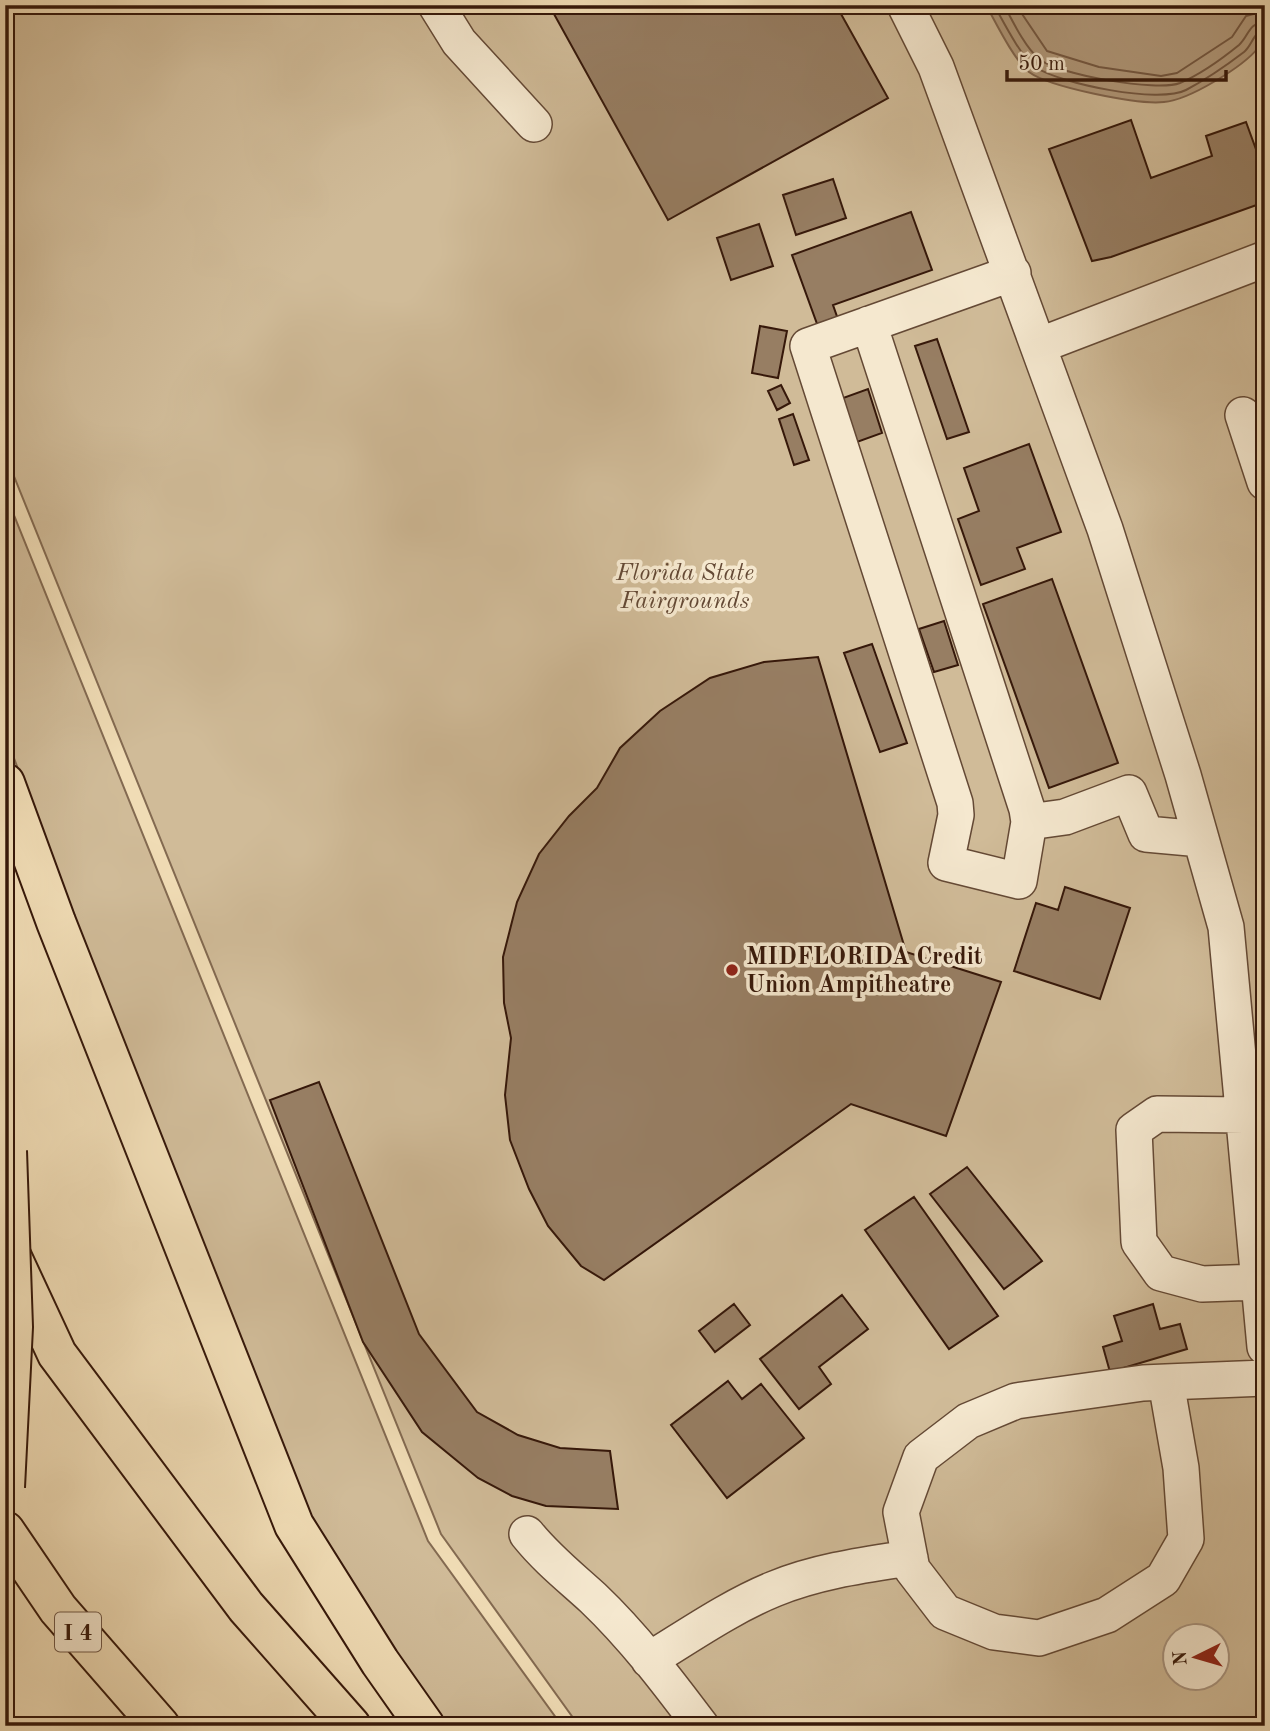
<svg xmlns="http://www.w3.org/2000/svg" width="1270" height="1731" viewBox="0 0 1270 1731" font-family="'Old Standard TT',serif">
<rect width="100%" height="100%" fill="#f0dcb5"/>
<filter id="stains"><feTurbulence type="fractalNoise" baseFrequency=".00286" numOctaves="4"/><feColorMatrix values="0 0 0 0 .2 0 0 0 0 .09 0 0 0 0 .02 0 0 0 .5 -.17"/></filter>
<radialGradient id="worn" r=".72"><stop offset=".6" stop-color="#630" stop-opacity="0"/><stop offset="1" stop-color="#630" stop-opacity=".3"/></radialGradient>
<path fill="#d0bb98" stroke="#836a51" stroke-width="2" fill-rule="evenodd" d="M5 5H1265V1726H579L441 1534 5 454ZM1176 1636H1218V1678H1176Z
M5 493 428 1541 562 1726H446L394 1654 310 1518 73 917 5 734Z"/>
<path fill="#b1997b" stroke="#80654e" stroke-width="2" d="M986 5H1263C1264 16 1265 38 1259 47 1243 67 1189 100 1164 102 1138 105 1049 87 1029 72 1014 60 996 23 986 5Z"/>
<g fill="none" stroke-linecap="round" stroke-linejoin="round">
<path stroke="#745842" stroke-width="2" d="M994 5C1003 21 1021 57 1035 67 1061 84 1159 104 1186 90 1205 80 1227 65 1244 52 1253 44 1253 32 1265 30
M1004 5C1013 22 1025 47 1039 59 1059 75 1157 92 1180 83 1199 75 1223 58 1239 45 1249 36 1248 23 1265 22
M1016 5 1047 51 1099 67 1161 76 1177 73 1232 37 1246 16 1265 11"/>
</g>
<path fill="#977e63" stroke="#36180a" stroke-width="2" d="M549 5H836L888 98 668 220Z
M1131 120 1151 178 1212 156 1206 136 1246 122 1265 174V202L1111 257 1092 261 1049 149Z
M833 179 846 218 796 235 783 195Z
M911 212 932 270 833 305 840 325 820 332 792 255Z
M759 224 773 266 731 280 717 238Z
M760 326 787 331 778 378 752 373Z
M937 339 969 432 947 439 915 346Z
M781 385 790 403 777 410 768 391Z
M868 389 882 433 857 442 843 398Z
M793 414 809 460 794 465 779 419Z
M1029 444 1061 532 1017 548 1025 569 981 585 958 519 979 511 964 468Z
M1052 579 1118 763 1049 788 983 604Z
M944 621 958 665 934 672 919 629Z
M872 644 907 743 880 752 844 653Z
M818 657 906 952 1001 982 946 1136 851 1104 604 1280 581 1266 548 1226 529 1189 510 1140 505 1095 511 1038 504 1003 503 957 517 902 539 854 569 816 597 788 620 748 660 711 710 678 764 662Z
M1065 887 1130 908 1100 999 1014 971 1036 903 1058 910Z
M319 1082 419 1334 477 1412 518 1435 560 1448 610 1451 618 1509 546 1506 512 1496 478 1478 422 1432 363 1342 270 1100Z
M967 1167 1042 1261 1004 1289 930 1194Z
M914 1197 998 1316 949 1349 865 1230Z
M842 1295 868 1329 819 1367 831 1384 799 1409 760 1359Z
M734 1304 750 1325 715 1352 699 1331Z
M1153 1304 1160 1329 1180 1324 1187 1349 1110 1372 1103 1347 1122 1341 1114 1316Z
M728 1381 742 1399 761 1384 804 1438 727 1498 671 1425Z"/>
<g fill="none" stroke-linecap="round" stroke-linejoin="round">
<g stroke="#644935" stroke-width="38">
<path id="minor" d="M436 5 459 42 534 124
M905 5 936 67 1105 529 1183 775 1226 927 1265 1347
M869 324 1027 809 1029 822 1019 881 946 863 956 815 955 803 808 346 1013 273
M1038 346 1265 259
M1243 415 1265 482
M1029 822 1065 817 1129 793 1146 834 1201 839
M1244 1115 1157 1114 1134 1130 1139 1242 1161 1273 1202 1284 1259 1282
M1166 1382 1181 1468 1186 1539 1163 1579 1107 1615 1039 1638 994 1632 945 1612 912 1569 901 1512 921 1457 968 1421 1016 1401 1143 1383 1166 1382 1265 1378
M527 1534C547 1559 570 1577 593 1598 633 1636 668 1682 701 1726
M649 1660C690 1635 730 1607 774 1589 818 1571 864 1565 910 1558"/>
</g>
<g stroke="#36180a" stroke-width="42">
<path id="highway" d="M5 783 56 922 294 1525 380 1662 425 1726
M10 1253 57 1354 246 1607 351 1726
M5 1531 58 1609 160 1726"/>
</g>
<use href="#minor" stroke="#f5e8cf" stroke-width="35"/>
<use href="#highway" stroke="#f0dcb5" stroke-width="38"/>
<g stroke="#36180a" stroke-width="42" stroke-linecap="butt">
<path id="major-bridge" d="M5 1487 13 1327 7 1151"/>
</g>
<use href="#major-bridge" stroke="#f0dcb5" stroke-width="38"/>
</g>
<circle fill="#8f2418" stroke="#f5e8cf" stroke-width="2.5" cx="732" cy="970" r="7"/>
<g text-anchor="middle" stroke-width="7" stroke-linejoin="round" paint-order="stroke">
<rect fill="#f5e8cf" stroke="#6f5645" stroke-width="2" x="55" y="1612.5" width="46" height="39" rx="5"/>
<g font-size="23" font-weight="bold" fill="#36180a">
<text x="78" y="1640">I 4</text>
</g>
<g font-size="24" font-style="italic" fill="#644935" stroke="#f5e8cf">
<text x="685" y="580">Florida State<tspan x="685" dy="28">Fairgrounds</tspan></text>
</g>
<g font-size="24" font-weight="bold" fill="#36180a" stroke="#f5e8cf" text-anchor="start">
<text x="746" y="964">MIDFLORIDA Credit<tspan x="746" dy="28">Union Ampitheatre</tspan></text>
</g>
</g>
<rect width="1270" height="1731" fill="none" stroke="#f0dcb5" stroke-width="28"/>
<rect x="7" y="7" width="1256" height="1717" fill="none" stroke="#36180a" stroke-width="3.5"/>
<rect x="14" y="14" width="1242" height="1703" fill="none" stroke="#36180a" stroke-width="2"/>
<g transform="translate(1196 1657) rotate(265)"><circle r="33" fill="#f5e8cf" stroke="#a99580" stroke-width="2"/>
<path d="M0-5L12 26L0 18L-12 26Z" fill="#8f2418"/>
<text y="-10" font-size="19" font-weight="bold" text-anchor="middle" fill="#36180a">N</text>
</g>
<path d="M1007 70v10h219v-10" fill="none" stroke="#36180a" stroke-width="3.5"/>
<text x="1018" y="70" font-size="21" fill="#36180a" stroke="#f5e8cf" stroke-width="5" paint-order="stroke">50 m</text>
<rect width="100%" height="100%" filter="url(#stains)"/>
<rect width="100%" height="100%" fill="url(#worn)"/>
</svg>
